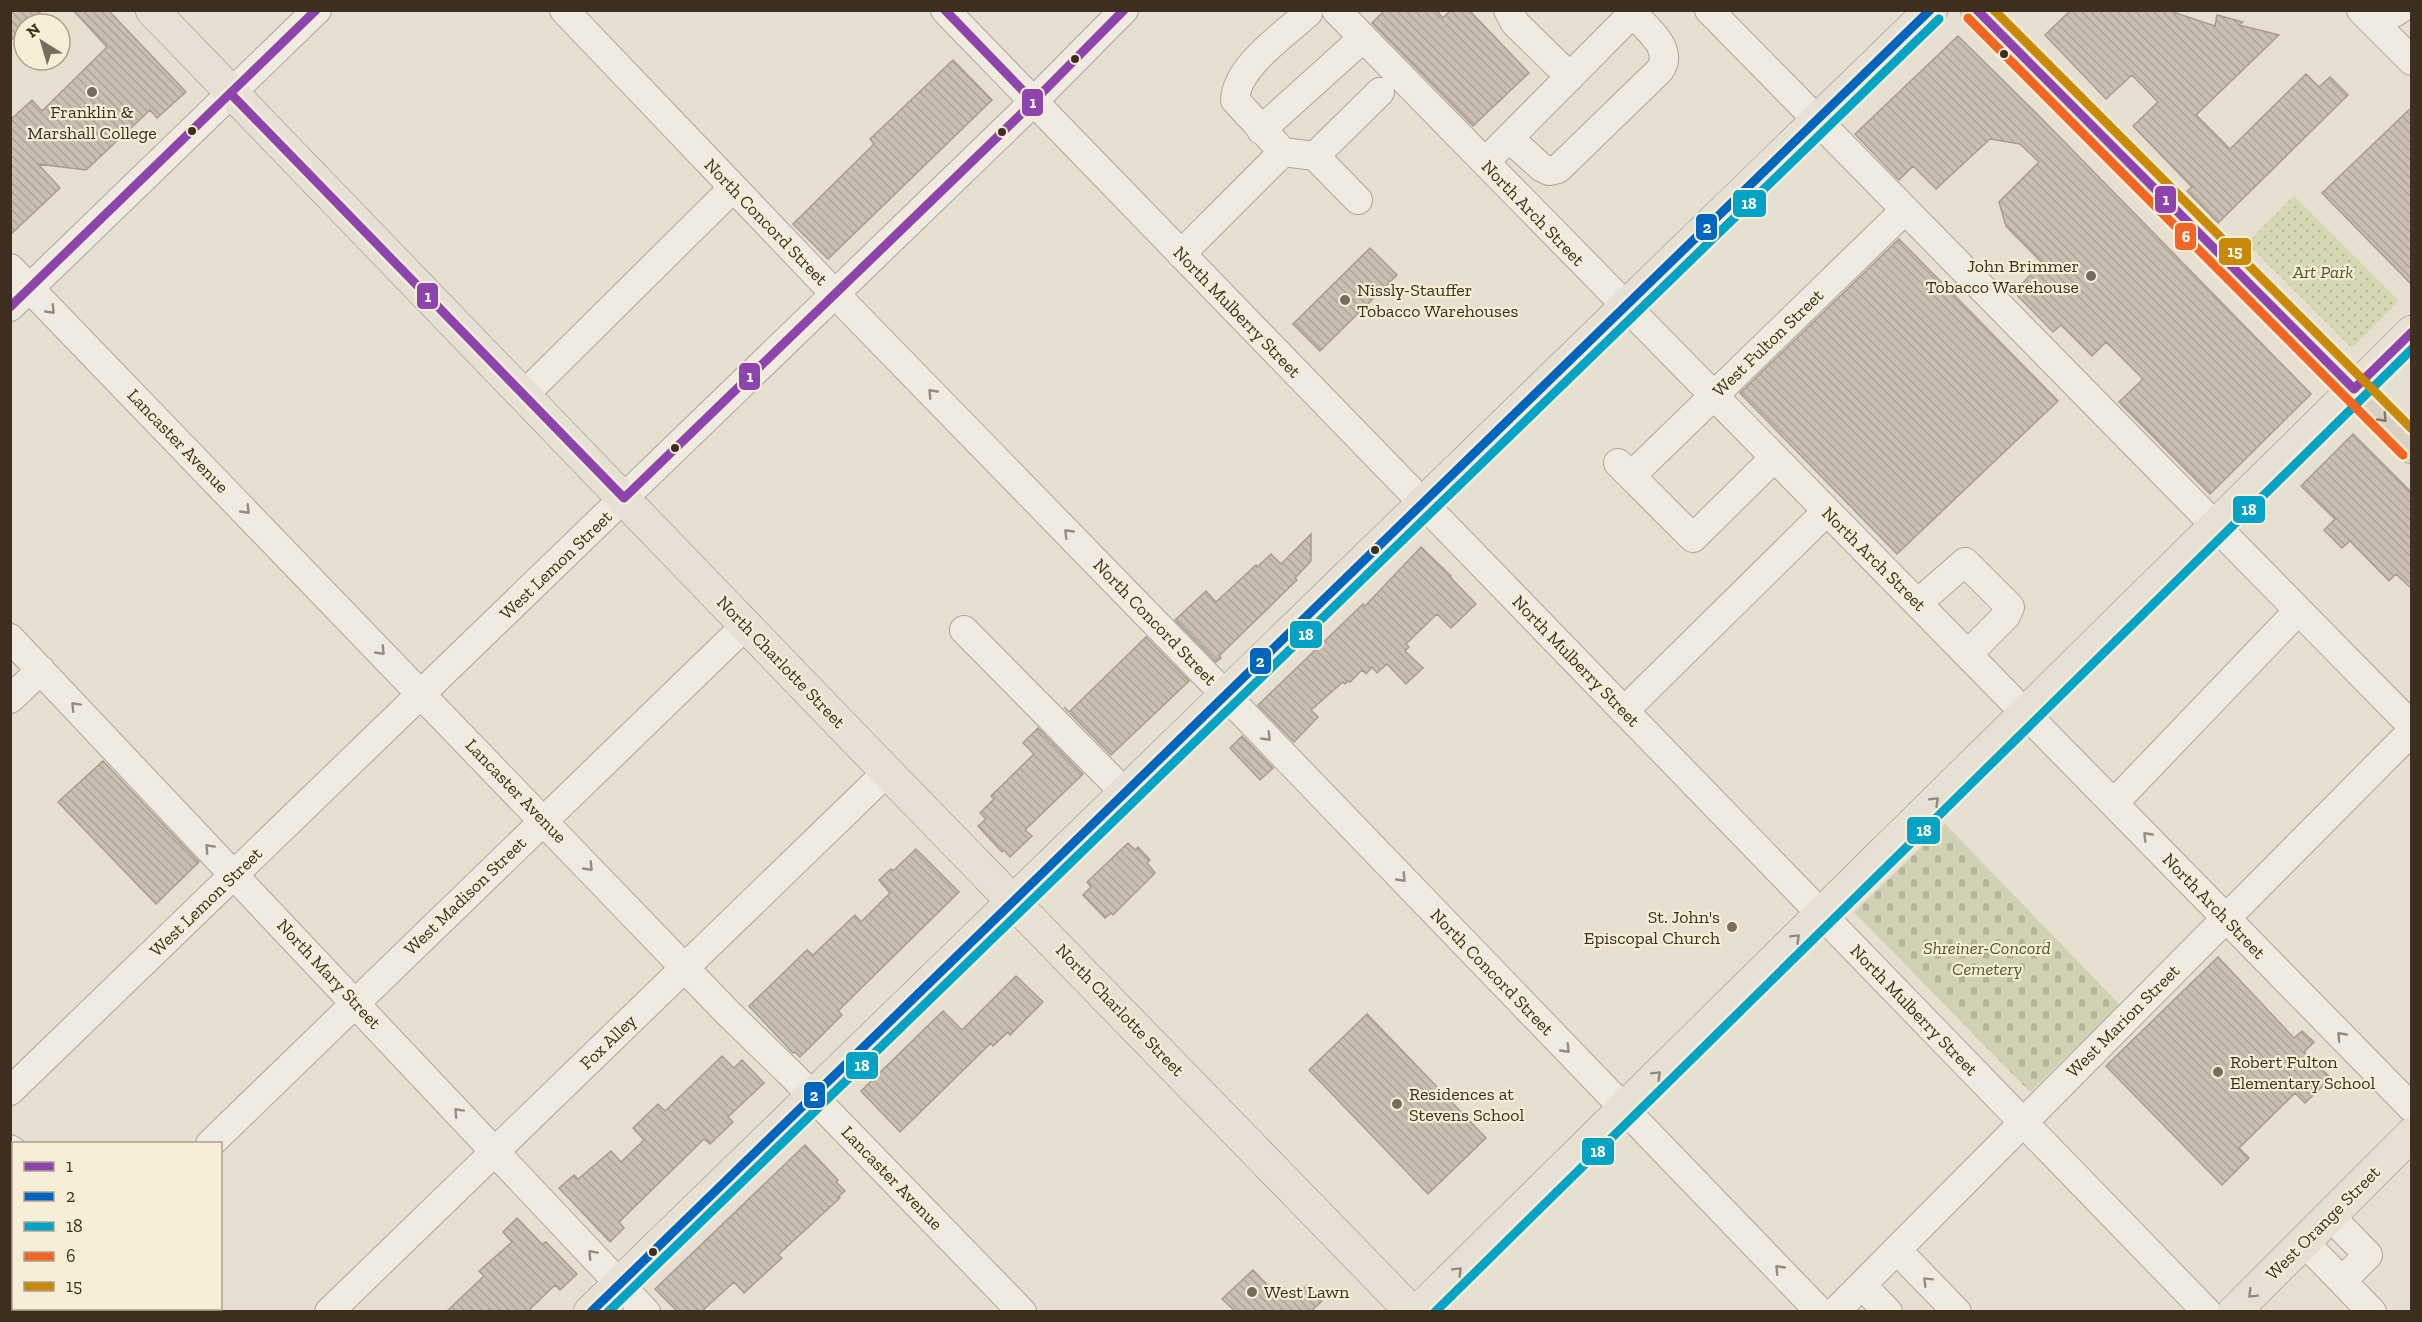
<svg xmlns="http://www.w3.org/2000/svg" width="2422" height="1322" viewBox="0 0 2422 1322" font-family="'Zilla Slab',serif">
<defs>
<pattern id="grass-dots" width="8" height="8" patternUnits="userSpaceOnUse" patternTransform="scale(1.5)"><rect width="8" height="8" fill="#d6d7b3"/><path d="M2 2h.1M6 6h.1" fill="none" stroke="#b9b99a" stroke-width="1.8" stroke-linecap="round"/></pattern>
<pattern id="cemetery-stones" width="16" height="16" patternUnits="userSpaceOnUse" patternTransform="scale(1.5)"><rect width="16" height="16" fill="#d1d1b3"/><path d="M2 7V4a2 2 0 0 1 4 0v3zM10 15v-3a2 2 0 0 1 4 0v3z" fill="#b4b49a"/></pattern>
<pattern id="building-back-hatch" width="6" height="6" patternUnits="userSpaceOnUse" patternTransform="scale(1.5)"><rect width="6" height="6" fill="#cbbfb2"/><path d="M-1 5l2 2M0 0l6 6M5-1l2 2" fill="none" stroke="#afa499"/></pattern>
</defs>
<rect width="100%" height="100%" fill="#e7e0d1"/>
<path fill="url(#grass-dots)" d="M2294 196 2399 301 2352 348 2247 243Z"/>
<path fill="url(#cemetery-stones)" d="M1945 824 2120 1005 2030 1092 1854 912Z"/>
<path fill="url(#building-back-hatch)" stroke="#a89c90" stroke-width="1.5" d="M10 10H42L28 24H24V28L10 41Z
M73 10H108L186 92 157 118 150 110 86 170 38 164 60 188 10 235V120L32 100 42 111 107 47Z
M1385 10H1436L1443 18 1451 10H1469L1529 73 1473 126 1372 23Z
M2071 10H2167L2215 26 2217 15 2243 22 2239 25 2279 35 2196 115 2230 149 2306 74 2319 87 2330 77 2348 95 2218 223 2187 191 2192 187 2133 126 2158 102 2132 75 2106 99 2045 35Z
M1958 36 2043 120 2311 394 2210 494 2119 402 2143 379 2106 342 2092 356 2061 325 2053 332 2014 292 2042 263 2006 226 1999 202 2039 162 2020 144 1990 139 1936 189 1913 166 1899 180 1855 134Z
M953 60 992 100 828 259 793 224 874 144 870 139Z
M2412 107V285L2322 193Z
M1899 239 2058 401 1897 554 1740 393Z
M1370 248 1397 275 1320 351 1293 324Z
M2353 434 2412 493V589L2396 574 2389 581 2350 541 2342 548 2324 530 2335 519 2301 486Z
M1311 534V561L1295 578 1297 580 1219 656 1221 658 1216 662 1175 620 1206 591 1216 602 1256 565 1257 567 1271 554 1281 564Z
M1421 547 1451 576 1450 577 1476 604 1451 628 1437 614 1406 644 1409 647 1405 651 1423 668 1406 684 1387 664 1377 673 1372 667 1366 674 1362 670 1350 682 1348 681 1345 684 1343 682 1311 710 1318 717 1294 742 1258 705 1363 604 1365 606Z
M1146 637 1189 681 1111 755 1064 707 1069 712Z
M1038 728 1083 774 1025 830 1032 836 1010 857 1004 850 1002 852 978 826 986 819 980 813 994 799 991 796 1034 754 1023 743Z
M1242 736 1273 768 1260 780 1230 748Z
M103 761 199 862 156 904 58 802Z
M1128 843 1135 850 1138 847 1150 860 1147 863 1155 873 1113 915 1111 913 1105 918 1083 895 1091 887 1087 882Z
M916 849 959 892 838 1011 842 1015 800 1057 795 1052 793 1053 749 1006 807 950 813 955 855 915 861 922 890 893 879 880 891 869 893 871Z
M2218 957 2294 1038 2302 1031 2314 1042 2304 1052 2331 1078 2305 1103 2295 1093 2239 1148 2249 1158 2222 1185 2106 1066Z
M1016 976 1043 1002 1010 1035 1008 1032 993 1046 991 1043 900 1132 861 1091 943 1011 962 1030Z
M1367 1014 1486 1138 1428 1194 1309 1070Z
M722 1056 734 1068 742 1060 764 1083 728 1117 733 1122 710 1144 704 1139 619 1222 624 1228 610 1242 559 1188 574 1175 578 1179 611 1151 621 1162 644 1140 633 1128 658 1104 665 1111Z
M805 1145 838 1180 836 1182 845 1191 838 1197 840 1198 778 1255 782 1258 744 1293 734 1282 702 1311H677L655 1289Z
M517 1218 542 1244 546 1242 577 1274 560 1290 555 1285 528 1311H447L484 1276 479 1271 512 1242 503 1232Z
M1253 1270 1277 1295 1285 1288 1294 1298 1307 1285 1322 1301 1311 1311H1235L1222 1299Z"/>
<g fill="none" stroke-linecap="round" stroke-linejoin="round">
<g stroke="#ada599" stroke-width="30">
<path id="minor" d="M564 10 835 294 1244 714 1820 1312
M945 10 2207 1312
M1336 10 2412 1108
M1508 10 1515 23 1570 77
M1709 10 2412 726
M2361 10 2412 61
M2375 24 2399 10
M1261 130 1363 38
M1509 138 1541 167 1549 171 1558 169 1660 70C1675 48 1644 26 1629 10
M1496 151 1636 10
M1283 152 1315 156 1358 200
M1315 156 1380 92
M1181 254 1283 152 1235 100C1236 67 1285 34 1308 13
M10 268 727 1012 793 1076 1022 1312
M10 307 317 10
M524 395 733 188
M1618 463 1693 538 1774 458
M1631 476 1905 210
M1918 603 1965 562 2010 607 2006 616 1968 654
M964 630 1125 793
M10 638 646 1312
M10 699 41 670
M1624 711 1827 511
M2114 803 2298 611
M10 1091 1019 116 1124 10
M210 1144 746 625
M10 1149 14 1152
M2304 1242 2342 1281 2368 1255 2330 1216
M1897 1250 1957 1312
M2342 1281 2372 1312
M1862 1285 1888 1312
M165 1308 168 1312
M329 1312 887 772
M1835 1312 2412 731"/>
</g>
<g stroke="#928b80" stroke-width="34">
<path id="major" d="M152 10 887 772 1412 1312
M590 1312 1931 10
M1417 1312 2412 332
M2234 1312 2412 1134"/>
</g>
<g stroke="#928b80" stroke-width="34">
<path id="highway" d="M1977 10 2412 447"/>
</g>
<use href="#minor" stroke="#efebe3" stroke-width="28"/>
<use href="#major" stroke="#e6e1d4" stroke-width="33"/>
<use href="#highway" stroke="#dad1c2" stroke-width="33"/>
<g stroke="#f7eed8" stroke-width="14">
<path id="bus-1" d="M945 10 1033 101
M1977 10 2354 389
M231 94 624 498
M10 307 316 10
M2354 389 2412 332
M624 498 1019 116 1124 10"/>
</g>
<g stroke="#f7eed8" stroke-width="14">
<path id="bus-2" d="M591 1312 1930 10"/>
</g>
<g stroke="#f7eed8" stroke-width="14">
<path id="bus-3" d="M608 1312 1939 19
M1435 1312 2412 349"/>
</g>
<g stroke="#f7eed8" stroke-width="14">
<path id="bus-4" d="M1968 18 2403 455"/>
</g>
<g stroke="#f7eed8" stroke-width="14">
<path id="bus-5" d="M1994 10 2412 429"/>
</g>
<use href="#bus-1" stroke="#8e44ad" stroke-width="9"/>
<use href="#bus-2" stroke="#0065bd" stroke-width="9"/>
<use href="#bus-3" stroke="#03a3c5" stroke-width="9"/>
<use href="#bus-4" stroke="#f26522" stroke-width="9"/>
<use href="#bus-5" stroke="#c88808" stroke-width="9"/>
</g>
<defs><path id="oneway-chevron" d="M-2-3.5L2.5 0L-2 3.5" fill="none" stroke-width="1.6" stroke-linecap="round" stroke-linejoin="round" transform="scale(1.5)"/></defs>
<g stroke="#968c82">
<use href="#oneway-chevron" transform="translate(51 310) rotate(46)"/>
<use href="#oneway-chevron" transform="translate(932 393) rotate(-134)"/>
<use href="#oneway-chevron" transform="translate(246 510) rotate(46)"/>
<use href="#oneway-chevron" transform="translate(1068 533) rotate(-134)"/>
<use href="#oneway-chevron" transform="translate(381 651) rotate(46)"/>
<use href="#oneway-chevron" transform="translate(75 706) rotate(-133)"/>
<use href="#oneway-chevron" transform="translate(1267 737) rotate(46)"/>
<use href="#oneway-chevron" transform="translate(2147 836) rotate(-134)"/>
<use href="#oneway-chevron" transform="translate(209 848) rotate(-133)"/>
<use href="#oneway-chevron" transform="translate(589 867) rotate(46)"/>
<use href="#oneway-chevron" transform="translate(1402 878) rotate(46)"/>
<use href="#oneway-chevron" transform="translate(2341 1036) rotate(-134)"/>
<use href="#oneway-chevron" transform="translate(1566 1049) rotate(46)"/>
<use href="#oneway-chevron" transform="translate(458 1112) rotate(-133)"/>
<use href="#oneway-chevron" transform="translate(592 1254) rotate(-133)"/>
<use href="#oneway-chevron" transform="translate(1779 1269) rotate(-134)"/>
<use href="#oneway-chevron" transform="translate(1927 1281) rotate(-135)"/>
</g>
<use stroke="#847769" href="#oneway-chevron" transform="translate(2383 418) rotate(46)"/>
<g stroke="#92887a">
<use href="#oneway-chevron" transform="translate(1935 801) rotate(-44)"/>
<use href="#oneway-chevron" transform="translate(1796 938) rotate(-45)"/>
<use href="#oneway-chevron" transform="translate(1657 1075) rotate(-45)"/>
<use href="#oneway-chevron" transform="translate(1458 1271) rotate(-45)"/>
<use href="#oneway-chevron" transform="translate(2252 1294) rotate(135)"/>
</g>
<g fill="#3d2e20" stroke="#f7eed8" stroke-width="2">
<circle cx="2004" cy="54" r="5"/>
<circle cx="1075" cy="59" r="5"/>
<circle cx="192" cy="131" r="5"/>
<circle cx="1002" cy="132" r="5"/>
<circle cx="675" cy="448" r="5"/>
<circle cx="1375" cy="550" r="5"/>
<circle cx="653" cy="1252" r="5"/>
</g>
<g fill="#786c5e" stroke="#f7eed8" stroke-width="2">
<circle cx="92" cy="92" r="6"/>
<circle cx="2091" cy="276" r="6"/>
<circle cx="1345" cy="300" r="6"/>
<circle cx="1732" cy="927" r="6"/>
<circle cx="2218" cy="1072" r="6"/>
<circle cx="1397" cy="1104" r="6"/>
<circle cx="1252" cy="1292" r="6"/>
</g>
<g text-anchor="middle" stroke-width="4.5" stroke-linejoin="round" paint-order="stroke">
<g font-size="18" fill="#3d2e20" stroke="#f7eed8" text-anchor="start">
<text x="92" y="118" text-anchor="middle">Franklin &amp;<tspan x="92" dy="21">Marshall College</tspan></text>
<text x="2079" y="272" text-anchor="end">John Brimmer<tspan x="2079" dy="21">Tobacco Warehouse</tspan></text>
<text x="1357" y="296">Nissly-Stauffer<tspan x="1357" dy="21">Tobacco Warehouses</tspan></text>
<text x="1720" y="923" text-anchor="end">St. John's<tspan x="1720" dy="21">Episcopal Church</tspan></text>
<text x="2230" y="1068">Robert Fulton<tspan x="2230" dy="21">Elementary School</tspan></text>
<text x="1409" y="1100">Residences at<tspan x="1409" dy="21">Stevens School</tspan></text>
<text x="1264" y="1298">West Lawn</text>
</g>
<g font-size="18" fill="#3d2e20" stroke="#f7eed8">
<text transform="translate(1533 213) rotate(46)" y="6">North Arch Street</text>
<text transform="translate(766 222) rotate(46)" y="6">North Concord Street</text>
<text transform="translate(1237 312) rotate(46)" y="6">North Mulberry Street</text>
<text transform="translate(1768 343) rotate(-44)" y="6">West Fulton Street</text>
<text transform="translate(178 441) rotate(46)" y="6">Lancaster Avenue</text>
<text transform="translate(1874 559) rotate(45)" y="6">North Arch Street</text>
<text transform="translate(556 565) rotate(-44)" y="6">West Lemon Street</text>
<text transform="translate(1155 622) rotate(46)" y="6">North Concord Street</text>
<text transform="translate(1576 661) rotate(46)" y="6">North Mulberry Street</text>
<text transform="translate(781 662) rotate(46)" y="6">North Charlotte Street</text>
<text transform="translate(516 791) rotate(46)" y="6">Lancaster Avenue</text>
<text transform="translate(465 896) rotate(-44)" y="6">West Madison Street</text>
<text transform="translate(206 902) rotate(-44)" y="6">West Lemon Street</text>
<text transform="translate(2214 906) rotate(46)" y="6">North Arch Street</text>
<text transform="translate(1492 972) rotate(46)" y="6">North Concord Street</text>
<text transform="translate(329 974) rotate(47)" y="6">North Mary Street</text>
<text transform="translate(1120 1010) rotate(46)" y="6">North Charlotte Street</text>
<text transform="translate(1914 1010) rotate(46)" y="6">North Mulberry Street</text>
<text transform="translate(2123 1021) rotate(-45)" y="6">West Marion Street</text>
<text transform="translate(608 1042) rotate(-44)" y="6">Fox Alley</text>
<text transform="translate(892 1178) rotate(46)" y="6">Lancaster Avenue</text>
<text transform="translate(2323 1223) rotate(-45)" y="6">West Orange Street</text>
</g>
<g font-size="18" font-style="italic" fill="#4d5a26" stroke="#f7eed8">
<text x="2323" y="278">Art Park</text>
<text x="1987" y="954">Shreiner-Concord<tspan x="1987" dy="21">Cemetery</tspan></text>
</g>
</g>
<g stroke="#f7eed8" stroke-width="2">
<rect x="1021" y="88" width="23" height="29" rx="6" fill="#8e44ad"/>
<rect x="2154" y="185" width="23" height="29" rx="6" fill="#8e44ad"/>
<rect x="1732" y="189" width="35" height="29" rx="6" fill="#03a3c5"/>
<rect x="1695" y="213" width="23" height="28" rx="6" fill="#0065bd"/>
<rect x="2174" y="222" width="23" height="29" rx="6" fill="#f26522"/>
<rect x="2218" y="237" width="34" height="29" rx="6" fill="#c88808"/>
<rect x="416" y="282" width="23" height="28" rx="6" fill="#8e44ad"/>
<rect x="738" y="362" width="23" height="29" rx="6" fill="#8e44ad"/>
<rect x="2232" y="495" width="34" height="29" rx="6" fill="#03a3c5"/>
<rect x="1289" y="620" width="34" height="29" rx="6" fill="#03a3c5"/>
<rect x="1249" y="647" width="23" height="28" rx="6" fill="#0065bd"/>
<rect x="1906" y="816" width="35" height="29" rx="6" fill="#03a3c5"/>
<rect x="845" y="1051" width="34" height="29" rx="6" fill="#03a3c5"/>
<rect x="803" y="1081" width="23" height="28" rx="6" fill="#0065bd"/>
<rect x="1581" y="1137" width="34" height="29" rx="6" fill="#03a3c5"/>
</g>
<g font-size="16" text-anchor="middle" font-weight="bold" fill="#fff">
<text x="1033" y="108">1</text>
<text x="2166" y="205">1</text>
<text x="1749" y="209">18</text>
<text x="1707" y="233">2</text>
<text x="2186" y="242">6</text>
<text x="2235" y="257">15</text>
<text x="428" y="302">1</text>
<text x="750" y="382">1</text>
<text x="2249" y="515">18</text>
<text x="1306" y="640">18</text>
<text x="1260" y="667">2</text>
<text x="1924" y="836">18</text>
<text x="862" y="1071">18</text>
<text x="814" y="1101">2</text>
<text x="1598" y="1157">18</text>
</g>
<rect width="2422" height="1322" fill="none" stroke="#3d2e20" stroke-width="24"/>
<rect x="12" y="1142" width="210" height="168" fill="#f7eed8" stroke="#ada18e" stroke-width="1.5"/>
<rect x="24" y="1162" width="30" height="9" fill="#8e44ad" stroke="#ada18e" stroke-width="1.5"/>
<text x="66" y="1172" font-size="18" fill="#3d2e20">1</text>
<rect x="24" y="1192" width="30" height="9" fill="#0065bd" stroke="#ada18e" stroke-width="1.5"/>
<text x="66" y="1202" font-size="18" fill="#3d2e20">2</text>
<rect x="24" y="1222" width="30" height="9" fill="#03a3c5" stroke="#ada18e" stroke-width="1.5"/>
<text x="66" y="1232" font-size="18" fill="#3d2e20">18</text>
<rect x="24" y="1252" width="30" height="9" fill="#f26522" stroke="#ada18e" stroke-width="1.5"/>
<text x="66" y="1262" font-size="18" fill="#3d2e20">6</text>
<rect x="24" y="1282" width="30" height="9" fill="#c88808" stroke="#ada18e" stroke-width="1.5"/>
<text x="66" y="1292" font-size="18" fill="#3d2e20">15</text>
<g transform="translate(42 42) rotate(323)"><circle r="28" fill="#f7eed8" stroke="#ada18e" stroke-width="1.5"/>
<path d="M0-4.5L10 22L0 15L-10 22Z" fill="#786c5e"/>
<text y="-9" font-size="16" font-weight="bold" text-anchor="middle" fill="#3d2e20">N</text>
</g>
</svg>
